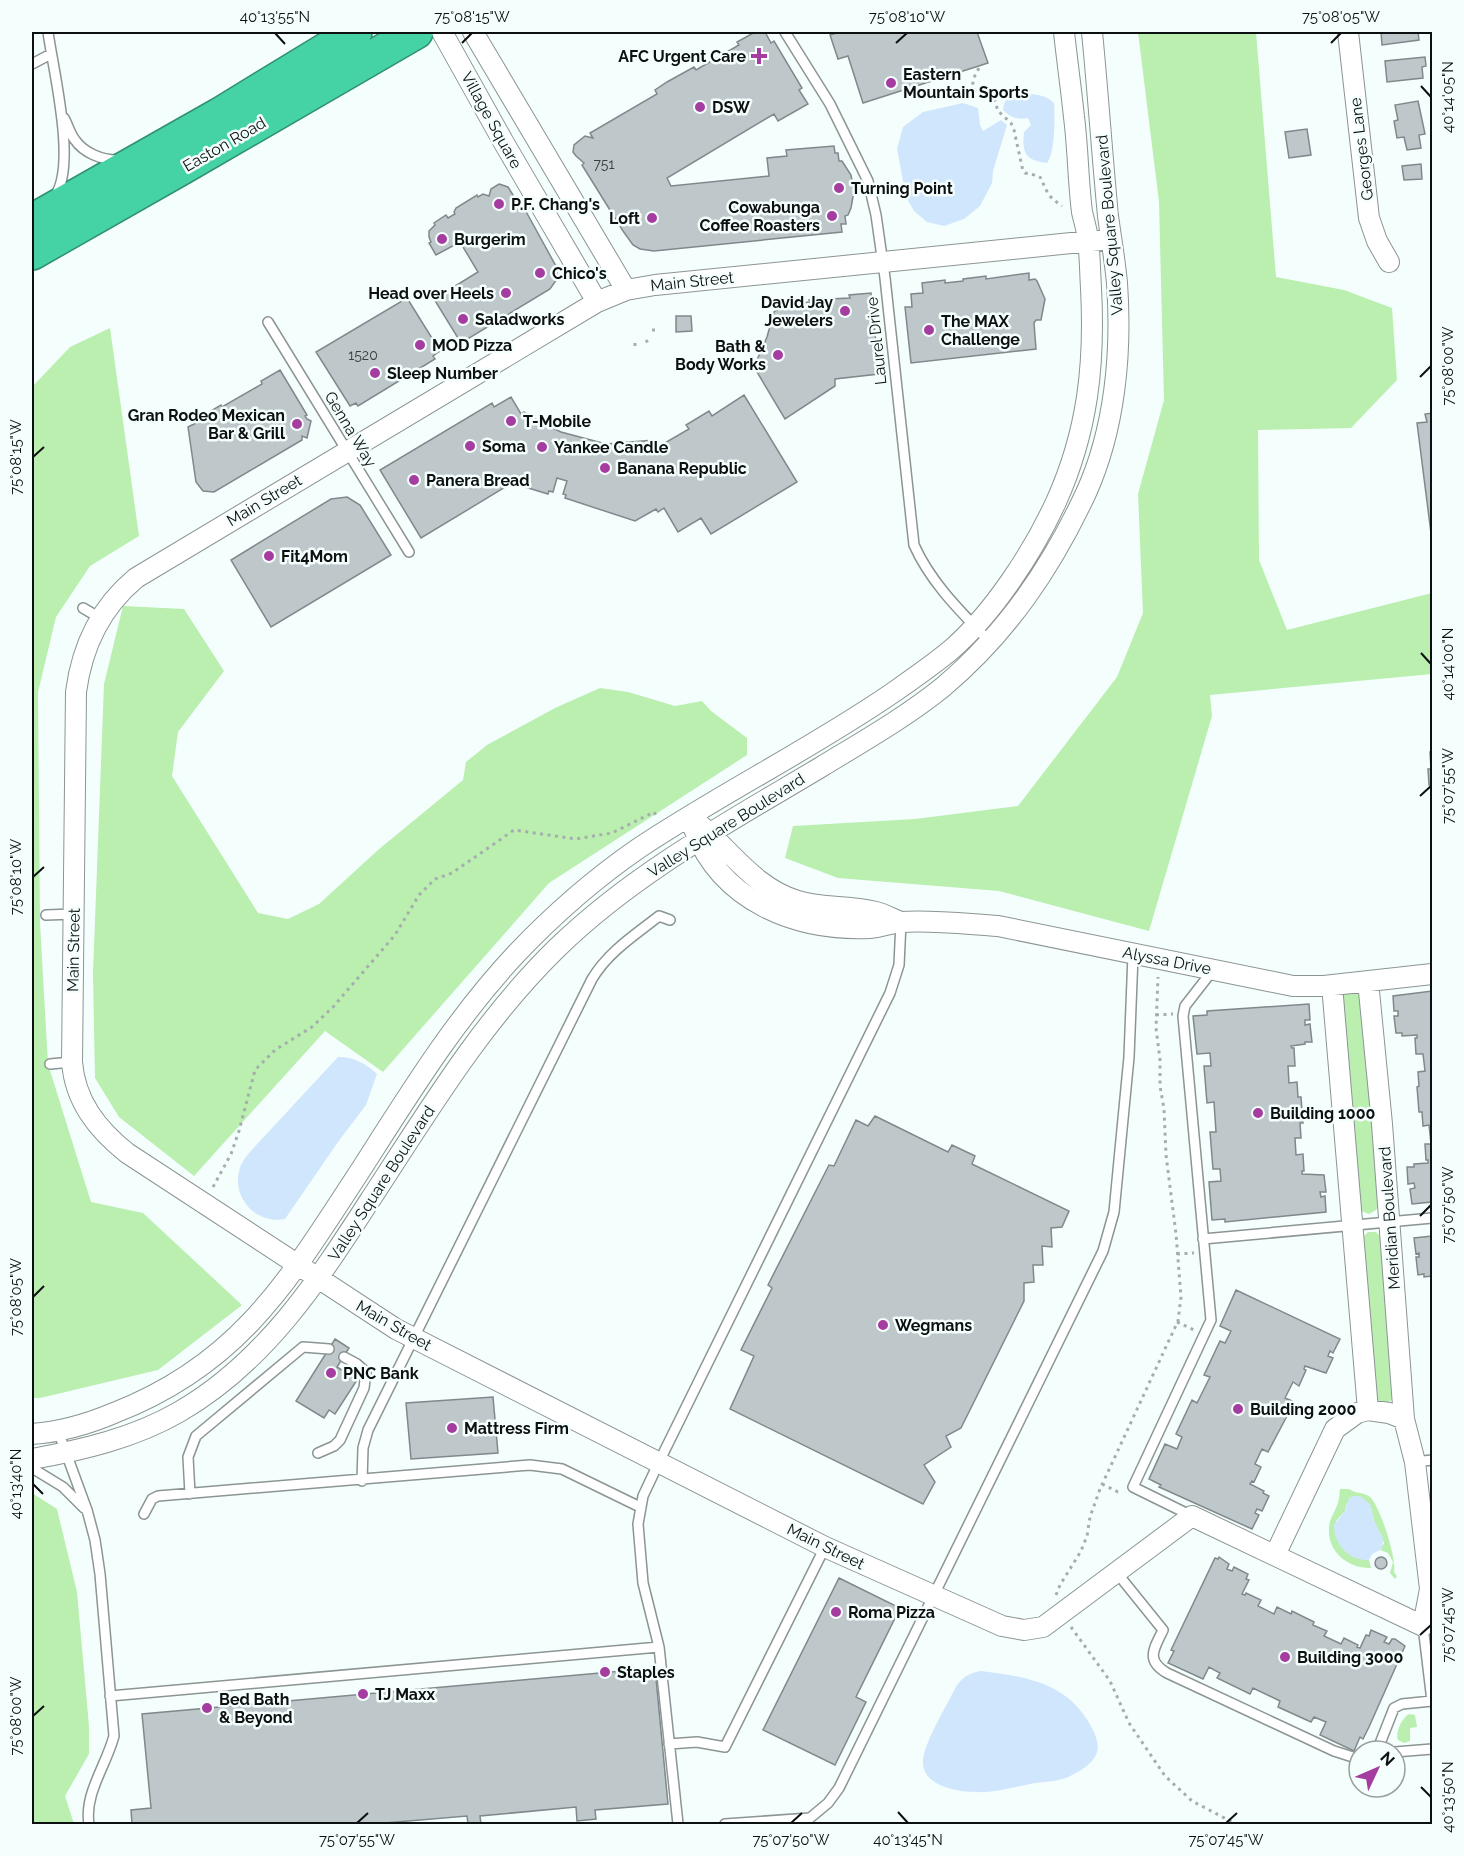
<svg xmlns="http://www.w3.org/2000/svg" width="1464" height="1856" viewBox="0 0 1464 1856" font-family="Raleway,sans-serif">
<rect width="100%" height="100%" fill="#f4fefd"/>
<path fill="#baefb0" d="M1138 32H1256L1276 277 1344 290 1392 308 1397 380 1351 428 1258 430 1259 560 1287 630 1432 593V674L1210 695 1212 716 1149 931 999 891 838 878 785 858 793 826 915 819 1018 806 1117 677 1143 613 1138 494 1164 400 1159 202Z
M110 328 139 536 90 566 56 617 38 692 40 923 48 1064 91 1202 143 1213 242 1305 158 1370 40 1398H32V387L70 347Z
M123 606 184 609 224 671 178 732 172 776 258 913 288 919 319 904 378 850 463 780 466 762 487 745 555 708 600 688 628 692 675 706 702 701 711 711 747 738V755L549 883 383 1072 325 1031 194 1176 119 1117 95 1078 93 973 104 684Z
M1354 991 1361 997 1380 1203 1376 1210 1369 1214 1359 1210 1341 995 1344 992Z
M1368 1232H1376L1382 1238 1394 1399 1386 1403 1379 1401 1374 1397 1362 1238Z
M1340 1489H1349C1356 1494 1364 1492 1370 1497 1380 1506 1397 1559 1394 1572L1397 1576 1395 1579 1390 1573 1393 1562 1388 1553 1380 1550 1384 1543 1374 1521 1371 1508 1347 1503 1345 1511 1336 1521 1365 1560H1369L1371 1568C1349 1569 1327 1552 1329 1528 1329 1518 1338 1508 1339 1498 1340 1495 1339 1492 1340 1489Z
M32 1493 57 1509 77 1592 89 1726V1754L65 1796 74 1824H32Z
M1409 1714 1415 1715 1417 1727 1410 1728V1741L1404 1743 1398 1740C1395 1732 1402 1718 1409 1714Z"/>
<path fill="#cfe6fd" d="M1016 93C1030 94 1044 93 1054 103 1055 116 1055 154 1047 163 1025 160 1022 153 1024 132L1031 125 1028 118C1019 120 1010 118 1003 110 1004 101 1007 97 1016 93Z
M963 103 978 108 980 125 983 131 1001 120 1007 125 993 171 992 183 980 206 964 219 944 226 927 222 914 211 906 197 897 149 903 127 923 112Z
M338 1057C354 1057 365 1063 377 1074L366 1105 338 1142 285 1219C254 1225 229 1194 241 1165 243 1160 247 1156 249 1153Z
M1353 1496H1360L1370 1504 1374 1521 1383 1538 1382 1549 1372 1554 1369 1560C1349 1561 1334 1545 1334 1525L1345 1511 1349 1498Z
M981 1671C1021 1676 1062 1681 1086 1718 1092 1727 1100 1741 1097 1752 1094 1764 1077 1773 1066 1778 1057 1781 1045 1782 1035 1783 1019 1786 1001 1791 985 1792 965 1793 921 1789 923 1760 925 1741 948 1703 957 1685 964 1676 970 1673 981 1671Z"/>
<path fill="#bec7ca" stroke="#81888b" stroke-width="1.5" d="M755 32H765L771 43 774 41 802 88 799 90 808 104 778 121 774 114 667 178 671 186 769 176 767 158 787 156 786 150 834 146 835 153H838L839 161H842L851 175 854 191 851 208 848 215 845 216 846 224H841L842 232 654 251 640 249 633 245 623 231 582 165 584 163 576 156 573 152 574 145 585 136 593 138 590 133 657 94 655 90 667 82 694 67 696 70 739 45 737 42Z
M840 32H977L988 63 863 103 848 56 838 59 830 35Z
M1381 32H1418L1419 40 1382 45Z
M1425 57 1426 66 1422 67 1423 78 1387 82 1385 61Z
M1418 101 1425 134 1419 135 1421 148 1407 150 1404 137 1397 138 1394 121 1398 120 1395 105Z
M1307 129 1311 155 1289 158 1285 132Z
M1421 164 1422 179 1404 180 1402 166Z
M499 184 508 187 513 195 512 202 523 206 557 268V279L550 289 461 343 434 299 478 272 460 242 436 255 429 243 431 242 429 237V231L435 225 434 223 446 215 448 218 455 214 454 212 456 208 477 195 478 197 483 194 489 196 491 189Z
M1029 273V280L1035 279 1037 281 1045 299 1041 320H1036L1034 323 1036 349 911 363 905 307H912L911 294 923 293 922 283 945 280V283L963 281V279L986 276V279Z
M871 293 879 374 835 379V386L785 419 754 367 767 337 774 312 784 305 810 302 809 300 850 298 849 295Z
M407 298 440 351 433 356 435 359 358 406 356 403 350 406 316 352Z
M676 316H691L692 331 676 332Z
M280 370 307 415 305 416 307 419 311 421 307 438 302 436V440L214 492 203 491 196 482 188 427 196 423 195 420 221 405 222 407 262 384 261 381Z
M744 395 797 482 711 534 701 518 678 532 664 508 658 512 656 509 635 521 565 498 566 495 563 494 567 481 557 478 553 492 549 491 548 494 512 483 421 538 380 470 492 403 494 407 511 397 521 414 524 412 542 423 561 432 606 444 654 440 658 447 689 429 686 425 709 411 712 416Z
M1432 413V541L1417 423 1427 422 1425 414Z
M347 497 360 505 391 555 271 627 231 560 331 499Z
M1430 752H1432V785H1429L1428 769H1431Z
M1432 991V1202L1412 1204 1410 1189 1415 1188 1414 1183 1408 1184 1407 1167H1414V1164L1428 1163V1160H1426L1425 1144H1431L1429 1125 1423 1126 1422 1112H1419L1417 1087 1419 1086 1418 1072 1425 1071 1423 1054H1416L1415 1038H1417V1035L1402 1036V1033H1396L1394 1016H1398V1011H1394L1393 996Z
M1309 1004 1310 1020H1305V1025L1310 1024 1312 1042H1305V1044L1291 1046 1292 1048H1294L1295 1066H1288L1289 1083 1297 1082 1298 1097H1301L1303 1123H1300L1301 1138H1295L1296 1155 1303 1154 1304 1171H1302V1174L1324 1175 1326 1192H1320L1321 1197 1325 1196 1326 1212 1225 1222V1219L1212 1220 1209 1182 1221 1181 1220 1169H1213L1210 1132H1216L1214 1102 1207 1103 1204 1066H1211L1210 1053 1197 1054 1193 1016 1207 1015V1011Z
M875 1116 948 1152 952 1145 975 1156 972 1164 1069 1211 1062 1227 1051 1228 1052 1247 1042 1246 1043 1265H1033L1034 1282 1024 1283V1301L961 1428 946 1436 951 1447 924 1465 935 1482 923 1504 730 1409 754 1356 741 1350 772 1288 768 1285 829 1165 834 1166 856 1120 868 1126Z
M1432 1236V1276L1424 1277V1274L1418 1275 1416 1257H1419V1253L1416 1254 1414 1238Z
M1236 1290 1340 1339 1333 1353 1330 1351 1328 1356 1333 1358 1326 1373 1305 1366 1304 1369 1306 1370 1299 1386 1293 1382 1285 1398 1292 1401 1286 1415 1287 1416 1268 1452 1262 1449 1255 1464 1261 1467 1254 1482 1252 1481 1250 1484 1264 1491 1263 1493 1269 1496 1262 1511 1257 1509 1255 1513 1259 1515 1252 1529 1159 1487 1161 1485 1149 1479 1165 1444 1177 1449 1182 1437 1176 1434 1192 1400 1197 1403 1210 1377 1204 1375 1220 1341 1225 1343 1231 1331 1220 1326Z
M335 1339 349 1348 337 1367 357 1380 335 1414 329 1410 324 1418 296 1401Z
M493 1397 498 1453 411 1459 406 1403Z
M1375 1563a6 6 0 1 1 12 0a6 6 0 1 1-12 0Z
M1219 1557 1229 1564 1227 1569 1232 1571 1234 1567 1248 1574 1246 1579 1249 1580 1242 1594 1245 1595 1246 1593 1261 1600 1258 1606 1274 1614 1277 1607 1291 1614 1292 1611 1314 1622 1313 1625 1327 1631 1324 1636 1341 1644 1344 1638 1358 1645 1357 1647 1360 1648 1366 1635 1369 1636 1371 1630 1387 1637 1384 1642 1389 1644 1392 1639H1395L1405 1646 1369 1727 1363 1739 1360 1737 1354 1751 1320 1735 1326 1722 1314 1717 1311 1722 1278 1707 1280 1701 1253 1688 1250 1694 1217 1678 1220 1673 1209 1667 1203 1679 1168 1663 1174 1651 1171 1650 1215 1558 1218 1559Z
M839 1578 900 1608 856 1697 866 1702 835 1765 763 1730Z
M655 1668 668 1804 595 1810 596 1819 577 1821 576 1807 480 1816 481 1824H468L467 1816 373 1824H132L131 1810 151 1808 142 1714Z"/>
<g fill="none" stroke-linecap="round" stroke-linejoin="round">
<g stroke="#8c9494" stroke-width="12">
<path id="lane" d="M48 32C53 70 77 164 55 196
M785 32 830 104 868 181 876 215 885 278 914 545C931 583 961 612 990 642
M32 64 51 54
M64 118C68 125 70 134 75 140 84 153 102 160 117 160
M268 322 409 552
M83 608 100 618
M46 915 74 914
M50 1064 72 1062
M1203 1239 1432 1218
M58 1431 87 1510 95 1540 100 1574 114 1736C106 1766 84 1794 89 1824
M318 1453 334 1446 340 1440 364 1388 366 1372 357 1364 344 1357
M1415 1462 1432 1460
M32 1468 63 1487 84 1508
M362 1481 363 1448 368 1430 592 979C608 952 635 935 659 916L670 920
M190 1494 188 1457 196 1436 303 1347 329 1349
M144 1514 152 1499 158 1496 530 1465 562 1469 640 1507
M1192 1516 1133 1487 1211 1320 1183 1016 1185 1006 1213 970
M1117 1573 1163 1630C1154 1649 1145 1660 1167 1673L1334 1751 1359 1759
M1423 1626 1432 1701
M110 1696 659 1647
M669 1744 697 1742 725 1747 825 1547
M1377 1751 1394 1708 1402 1704 1432 1701
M1395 1752 1432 1749
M678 1824 659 1647 643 1583 638 1524 643 1496 659 1462 890 993 899 965 901 922
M725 1824 810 1818 828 1803 839 1788 1103 1251 1114 1212 1129 1057 1133 955"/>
</g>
<g stroke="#8c9494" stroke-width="22">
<path id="street" d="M442 32 504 143 597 302
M473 32 626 290
M1348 32 1369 218 1377 241 1389 262
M1111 239 655 285 626 290 597 302 136 578C100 608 82 646 76 692L72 1062C75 1101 97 1129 127 1153L396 1329 825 1547 1002 1626 1024 1630 1043 1627 1192 1516 1423 1626 1430 1589 1415 1462 1404 1419 1382 1124 1368 981
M700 825C732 852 756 889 798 901 823 909 850 905 876 912 884 914 893 919 901 922
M694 829C722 902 796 931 870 928 880 927 891 923 901 922 933 920 966 924 998 926L1293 986H1324L1432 974
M1332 985 1368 1410
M32 1434C60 1432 88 1424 114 1413 241 1364 290 1278 360 1171 408 1096 455 1019 516 954 553 915 594 879 639 848 720 794 809 750 891 694 911 680 933 665 952 649 994 612 1033 552 1056 502 1088 431 1095 364 1091 288 1090 272 1090 256 1088 240 1087 230 1084 221 1082 212 1078 180 1078 148 1074 117 1071 88 1067 60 1064 32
M32 1459C82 1450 134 1438 179 1412 266 1362 319 1279 372 1197 429 1110 482 1021 557 948 634 873 729 822 821 767 862 742 906 717 943 687 1007 633 1051 568 1086 493 1115 429 1122 353 1117 283 1115 261 1111 238 1108 216 1102 154 1098 93 1092 32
M1275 1555 1335 1429 1357 1413 1368 1410 1389 1413 1404 1419"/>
</g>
<g stroke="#318f72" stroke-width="36">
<path id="highway" d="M32 221 219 115 355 32
M32 253 183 167 416 32"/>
</g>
<path stroke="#a6aead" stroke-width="3" stroke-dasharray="3 4.5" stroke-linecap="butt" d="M979 68C973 78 968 88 981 96 986 99 990 98 995 101L998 111 1011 123 1014 130 1023 171 1025 173C1048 177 1038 178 1048 193 1051 199 1057 202 1062 206
M652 330H656
M646 340 648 343
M635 346V342
M1156 1015 1173 1014
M213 1187 231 1154 239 1131 255 1070 275 1050 312 1027 333 1007 395 935 419 895 435 879 452 873 514 830 576 839 612 833 654 812 657 817
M1177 1254 1194 1253
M1177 1322 1194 1330
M1102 1484 1118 1492H1122
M1056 1595 1060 1585 1081 1551 1087 1536 1090 1517 1100 1489 1178 1321 1181 1297 1176 1234 1166 1155 1164 1109 1160 1086V1060L1156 1028 1158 977
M1071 1627 1110 1681 1129 1723 1165 1776 1192 1801 1236 1824"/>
<use href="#lane" stroke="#fff" stroke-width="9"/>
<use href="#street" stroke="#fff" stroke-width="20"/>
<use href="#highway" stroke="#45d3a6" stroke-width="33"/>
</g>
<path fill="none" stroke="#0d1010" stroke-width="2" d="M275 33 285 44M462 43 472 33M896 43 907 33M1331 43 1341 33M1421 86 1431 97M1420 377 1431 366M33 457 44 447M1421 653 1431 664M1420 796 1431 786M33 877 44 867M1420 1216 1431 1205M33 1297 44 1286M33 1484 43 1494M1420 1635 1431 1625M33 1716 44 1706M1421 1787 1431 1797M898 1812 908 1823M357 1823 368 1813M791 1823 802 1813M1226 1823 1237 1813"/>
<g fill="#a53da0" stroke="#f4fefd" stroke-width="2">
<path d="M756 47h6v6h6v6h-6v6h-6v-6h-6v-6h6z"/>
<circle cx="891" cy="83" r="6"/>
<circle cx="700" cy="107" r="6"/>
<circle cx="839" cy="188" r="6"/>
<circle cx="499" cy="204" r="6"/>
<circle cx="832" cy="216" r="6"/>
<circle cx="652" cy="218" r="6"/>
<circle cx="442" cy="239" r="6"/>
<circle cx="540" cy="273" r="6"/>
<circle cx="506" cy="293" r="6"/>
<circle cx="845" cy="311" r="6"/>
<circle cx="463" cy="319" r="6"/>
<circle cx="929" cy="330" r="6"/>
<circle cx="420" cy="345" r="6"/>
<circle cx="778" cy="355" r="6"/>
<circle cx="375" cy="373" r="6"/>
<circle cx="511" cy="421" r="6"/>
<circle cx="297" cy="424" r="6"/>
<circle cx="470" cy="446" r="6"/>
<circle cx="542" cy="447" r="6"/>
<circle cx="605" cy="468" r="6"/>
<circle cx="414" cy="480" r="6"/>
<circle cx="269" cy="556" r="6"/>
<circle cx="1258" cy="1113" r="6"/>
<circle cx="883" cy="1325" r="6"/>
<circle cx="331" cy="1373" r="6"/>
<circle cx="1238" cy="1409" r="6"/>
<circle cx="452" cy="1428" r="6"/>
<circle cx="836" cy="1612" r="6"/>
<circle cx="1285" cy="1657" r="6"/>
<circle cx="605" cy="1672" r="6"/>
<circle cx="363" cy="1694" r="6"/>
<circle cx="207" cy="1708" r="6"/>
</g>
<g text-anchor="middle" stroke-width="5" stroke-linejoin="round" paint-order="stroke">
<g font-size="14" fill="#393e3e">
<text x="604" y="169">751</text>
<text x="363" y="360">1520</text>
</g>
<g font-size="16" font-weight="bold" fill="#0d1010" stroke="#f4fefd" text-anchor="start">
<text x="746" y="62" text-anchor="end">AFC Urgent Care</text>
<text x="903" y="80">Eastern<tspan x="903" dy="18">Mountain Sports</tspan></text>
<text x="712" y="113">DSW</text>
<text x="851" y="194">Turning Point</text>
<text x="511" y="210">P.F. Chang's</text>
<text x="820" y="213" text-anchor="end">Cowabunga<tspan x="820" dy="18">Coffee Roasters</tspan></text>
<text x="640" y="224" text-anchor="end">Loft</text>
<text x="454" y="245">Burgerim</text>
<text x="552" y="279">Chico's</text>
<text x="494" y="299" text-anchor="end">Head over Heels</text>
<text x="833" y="308" text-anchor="end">David Jay<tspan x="833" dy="18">Jewelers</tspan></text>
<text x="475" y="325">Saladworks</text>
<text x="941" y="327">The MAX<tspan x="941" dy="18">Challenge</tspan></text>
<text x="432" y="351">MOD Pizza</text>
<text x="766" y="352" text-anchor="end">Bath &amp;<tspan x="766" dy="18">Body Works</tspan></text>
<text x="387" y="379">Sleep Number</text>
<text x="285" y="421" text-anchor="end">Gran Rodeo Mexican<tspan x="285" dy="18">Bar &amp; Grill</tspan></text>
<text x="523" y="427">T-Mobile</text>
<text x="482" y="452">Soma</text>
<text x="554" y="453">Yankee Candle</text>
<text x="617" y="474">Banana Republic</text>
<text x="426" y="486">Panera Bread</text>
<text x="281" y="562">Fit4Mom</text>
<text x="1270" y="1119">Building 1000</text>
<text x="895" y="1331">Wegmans</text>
<text x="343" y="1379">PNC Bank</text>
<text x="1250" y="1415">Building 2000</text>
<text x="464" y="1434">Mattress Firm</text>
<text x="848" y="1618">Roma Pizza</text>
<text x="1297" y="1663">Building 3000</text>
<text x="617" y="1678">Staples</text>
<text x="375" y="1700">TJ Maxx</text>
<text x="219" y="1705">Bed Bath<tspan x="219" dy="18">&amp; Beyond</tspan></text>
</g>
<g font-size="16" fill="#0d1010" stroke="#f4fefd">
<text transform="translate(492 120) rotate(61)" y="6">Village Square</text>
<text transform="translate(224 144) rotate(-30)" y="6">Easton Road</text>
<text transform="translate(1361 149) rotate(-97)" y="6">Georges Lane</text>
<text transform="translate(1109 225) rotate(-95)" y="6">Valley Square Boulevard</text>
<text transform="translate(692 281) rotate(-6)" y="6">Main Street</text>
<text transform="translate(876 341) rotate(-96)" y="6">Laurel Drive</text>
<text transform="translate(351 429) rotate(59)" y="6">Genna Way</text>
<text transform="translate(264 500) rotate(-31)" y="6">Main Street</text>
<text transform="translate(726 825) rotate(-32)" y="6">Valley Square Boulevard</text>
<text transform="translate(73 950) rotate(-89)" y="6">Main Street</text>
<text transform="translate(1167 960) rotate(11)" y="6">Alyssa Drive</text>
<text transform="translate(381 1183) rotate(-57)" y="6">Valley Square Boulevard</text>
<text transform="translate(1389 1218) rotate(-94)" y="6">Meridian Boulevard</text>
<text transform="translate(394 1325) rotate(30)" y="6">Main Street</text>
<text transform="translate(826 1546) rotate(26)" y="6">Main Street</text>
</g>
</g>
<rect width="1464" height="1856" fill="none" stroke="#f4fefd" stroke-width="66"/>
<g transform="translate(1377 1769) rotate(46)"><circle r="28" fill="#f4fefd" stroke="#989f9e" stroke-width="1.5"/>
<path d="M0-4.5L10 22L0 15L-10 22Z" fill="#a53da0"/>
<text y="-9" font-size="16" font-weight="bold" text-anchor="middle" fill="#0d1010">N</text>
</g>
<rect x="33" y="33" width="1398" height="1790" fill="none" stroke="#0d1010" stroke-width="2"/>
<g font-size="15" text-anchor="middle" fill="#0d1010">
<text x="275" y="22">40°13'55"N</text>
<text x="472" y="22">75°08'15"W</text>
<text x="907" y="22">75°08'10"W</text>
<text x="1341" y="22">75°08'05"W</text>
<text transform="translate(1448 97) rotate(-90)" y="5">40°14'05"N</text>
<text transform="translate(1448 366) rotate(-90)" y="5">75°08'00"W</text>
<text transform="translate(16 457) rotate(-90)" y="5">75°08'15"W</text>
<text transform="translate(1448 664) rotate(-90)" y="5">40°14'00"N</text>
<text transform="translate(1448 786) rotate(-90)" y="5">75°07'55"W</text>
<text transform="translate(16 877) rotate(-90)" y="5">75°08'10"W</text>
<text transform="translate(1448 1205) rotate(-90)" y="5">75°07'50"W</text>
<text transform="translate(16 1297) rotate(-90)" y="5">75°08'05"W</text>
<text transform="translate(16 1484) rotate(-90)" y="5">40°13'40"N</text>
<text transform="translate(1448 1625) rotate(-90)" y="5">75°07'45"W</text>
<text transform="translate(16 1716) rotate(-90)" y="5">75°08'00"W</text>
<text transform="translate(1448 1797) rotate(-90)" y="5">40°13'50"N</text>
<text x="357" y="1845">75°07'55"W</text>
<text x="791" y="1845">75°07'50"W</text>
<text x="908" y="1845">40°13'45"N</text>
<text x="1226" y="1845">75°07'45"W</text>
</g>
</svg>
